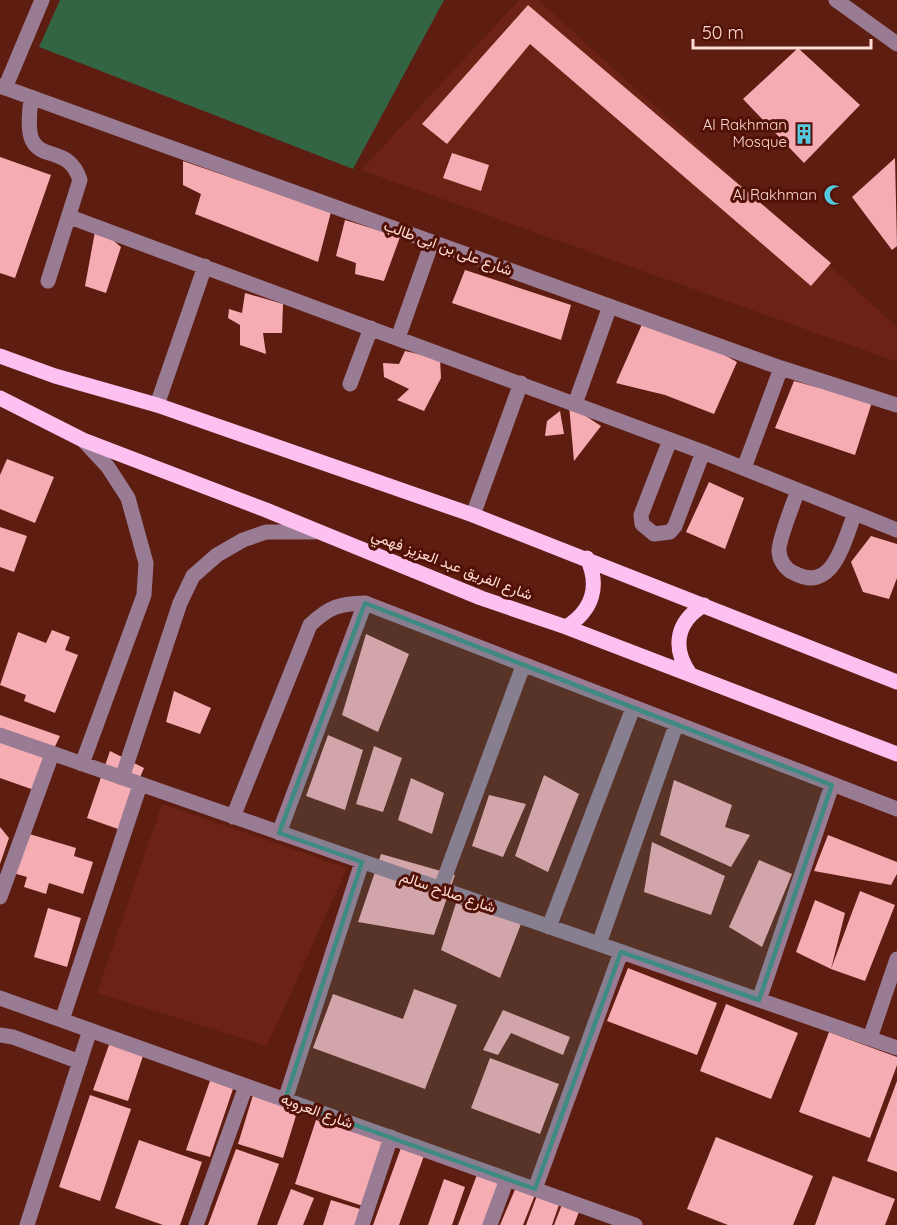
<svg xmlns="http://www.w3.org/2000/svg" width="897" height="1225" viewBox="0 0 897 1225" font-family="Quicksand,Vazirmatn,sans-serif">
<rect width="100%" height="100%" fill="#5e1d11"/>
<path fill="#6c2315" d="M519 0H538L897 327V362L361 170Z
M162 804 347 868 267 1046 97 993Z"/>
<path fill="#336443" d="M60 0H444L353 169 39 47Z"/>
<path fill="#f6acb3" d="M528 5 831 263 811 286 530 44 447 144 422 124Z
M798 48 860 105 804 163 743 99Z
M452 153 489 165 481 191 443 178Z
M0 157 51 175 15 278 0 273Z
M895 158 897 246 892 250 852 197Z
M183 161 331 212 318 262 195 214 201 194 183 185Z
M345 220 400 237 384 281 355 274 356 263 336 256Z
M96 226 121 247 106 293 85 286Z
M465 270 571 305 561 340 452 303Z
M245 293 283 304 282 333H263L266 354 240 345V325L228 318 229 309 242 313Z
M643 322 712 348 737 362 714 414 665 395 616 383Z
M405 351 440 359 441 378 424 411 397 400 409 389 384 377 383 363 399 364Z
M794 381 872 402 855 455 775 428Z
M569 405 601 426 574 461Z
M560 411 564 434 545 436 547 421Z
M7 459 54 477 35 523 0 509V475Z
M709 482 744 498 725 549 686 532Z
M0 527 27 536 14 572 0 567Z
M871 536 897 544V578L889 599 863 592 851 562Z
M52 630 70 637 65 650 78 655 55 713 24 701 26 695 0 685 18 632 46 643Z
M366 634 409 654 378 732 342 715Z
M174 691 211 708 200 734 166 722Z
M0 715 60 736 34 790 0 778Z
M328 735 363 750 345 810 306 796Z
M374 746 402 758 383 812 356 804Z
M110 751 144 768 118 829 87 818Z
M544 775 579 794 548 872 515 856Z
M411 778 444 793 432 834 398 820Z
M674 780 732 805 725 827 750 835 731 867 660 835Z
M489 795 526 804 503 857 472 846Z
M0 827 9 838 0 864Z
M26 833 76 848 74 856 93 862 83 894 49 883 46 894 24 887 27 877 13 873Z
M828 835 897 862V874L891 885 814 871Z
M652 842 725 876 711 915 644 892Z
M381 854 455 875 434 935 358 922Z
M759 860 792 874 762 947 729 927Z
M860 891 895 905 865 981 831 969 796 952 815 900 845 913 831 969Z
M456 903 521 924 500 978 441 950Z
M48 908 81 918 67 967 34 957Z
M628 968 717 1003 697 1055 607 1021Z
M414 989 457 1005 425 1089 313 1048 333 994 403 1019Z
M726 1004 798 1033 771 1099 700 1071Z
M503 1010 570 1037 563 1055 511 1033 498 1055 483 1050Z
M829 1032 897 1057V1065L870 1138 799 1112Z
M110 1042 144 1053 128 1101 93 1090Z
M490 1058 559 1084 540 1134 471 1108Z
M211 1078 234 1086 210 1157 186 1150Z
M897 1081V1172L867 1161Z
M90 1095 131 1109 100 1201 59 1187Z
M253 1095 298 1109 283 1158 238 1144Z
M316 1120 384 1142 363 1206 295 1184Z
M716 1137 813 1176 793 1225H728L687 1209Z
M139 1140 202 1162 180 1225H163L115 1208Z
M402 1145 425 1153 399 1225H373Z
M236 1149 279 1164 257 1225H208Z
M478 1172 500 1180 483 1225H458Z
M833 1176 895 1199 885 1225H815Z
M444 1179 465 1187 452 1225H428Z
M516 1187 535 1195 523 1225H500Z
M291 1189 314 1198 303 1225H277Z
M538 1193 560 1202 552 1225H526Z
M331 1200 360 1209 355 1225H323Z
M563 1202 580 1209 574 1225H554Z"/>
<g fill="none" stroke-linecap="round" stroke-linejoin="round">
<path stroke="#997c93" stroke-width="15" d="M836 0 897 44
M0 86 781 368 897 405
M5 88 42 0
M31 97C30 110 27 128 32 140 42 161 69 146 80 180L48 281
M70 217 703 452 897 530
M398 338 432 242
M350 384 371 328
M575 404 610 306
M157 405 205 266
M670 440 641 515 642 524 654 534 670 532 675 526 703 452
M744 468 781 368
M798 490C794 502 778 541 779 551 779 560 786 570 794 573 834 594 844 540 855 513
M473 515 521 383
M0 735 897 1048
M82 764 144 595 146 563 128 498 108 467 83 440
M122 778 180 603 193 576 217 555 243 540 266 532H314
M233 817 310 625C330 606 339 604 365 603L897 809
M279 833 365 603
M440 890 523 666
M0 897 52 754
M549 927 633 708
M599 944 676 725
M0 998 635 1225
M759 1000 832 785
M62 1020 140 785
M0 1035 13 1037 80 1062
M870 1038 897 959
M285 1100 362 862
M535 1189 621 952
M27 1225 90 1030
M196 1225 246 1086
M362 1225 391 1137
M490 1225 507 1179"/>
<path stroke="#fcc0f1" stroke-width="15" d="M0 356 55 376 157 405 473 515 897 682
M0 398 83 440 266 510 481 598 566 627 897 754
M566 627C593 610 600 586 587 558
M690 674C671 647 677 621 704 605"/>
</g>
<path fill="#3f8a82" fill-opacity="0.2" stroke="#3f8a82" stroke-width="4.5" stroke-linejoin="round" d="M365 603 832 785 759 1000 621 952 535 1189 285 1100 362 862 279 833Z"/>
<defs>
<g id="building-bare" transform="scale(1.62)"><path d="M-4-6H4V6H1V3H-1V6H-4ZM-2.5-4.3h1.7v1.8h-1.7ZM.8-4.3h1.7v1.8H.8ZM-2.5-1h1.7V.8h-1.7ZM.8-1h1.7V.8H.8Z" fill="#56c9e0" stroke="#521106" stroke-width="2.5" paint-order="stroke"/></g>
<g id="mosque-bare" transform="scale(1.62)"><path d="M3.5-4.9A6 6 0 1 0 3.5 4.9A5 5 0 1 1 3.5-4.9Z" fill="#56c9e0" stroke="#521106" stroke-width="2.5" paint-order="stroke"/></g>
</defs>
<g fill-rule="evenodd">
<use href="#building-bare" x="804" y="134"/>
<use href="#mosque-bare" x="834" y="195"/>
</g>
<g text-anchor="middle" stroke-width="6" stroke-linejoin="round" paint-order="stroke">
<g font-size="15" fill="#fddbd3" stroke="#521106" text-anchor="end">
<text x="787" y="130">Al Rakhman<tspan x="787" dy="17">Mosque</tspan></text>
<text x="817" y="200">Al Rakhman</text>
</g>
<g font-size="15" fill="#fddbd3" stroke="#521106">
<text transform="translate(448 248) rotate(20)" y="5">شارع على بن ابى طالب</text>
<text transform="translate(452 565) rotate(21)" y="5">شارع الفريق عبد العزيز فهمي</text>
<text transform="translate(448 892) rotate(19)" y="5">شارع صلاح سالم</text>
<text transform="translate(317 1111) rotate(20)" y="5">شارع العروبه</text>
</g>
</g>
<path d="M693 39v9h178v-9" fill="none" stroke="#fddbd3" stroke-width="3"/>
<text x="702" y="39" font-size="18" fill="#fddbd3" stroke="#521106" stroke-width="4.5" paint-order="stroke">50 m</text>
</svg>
